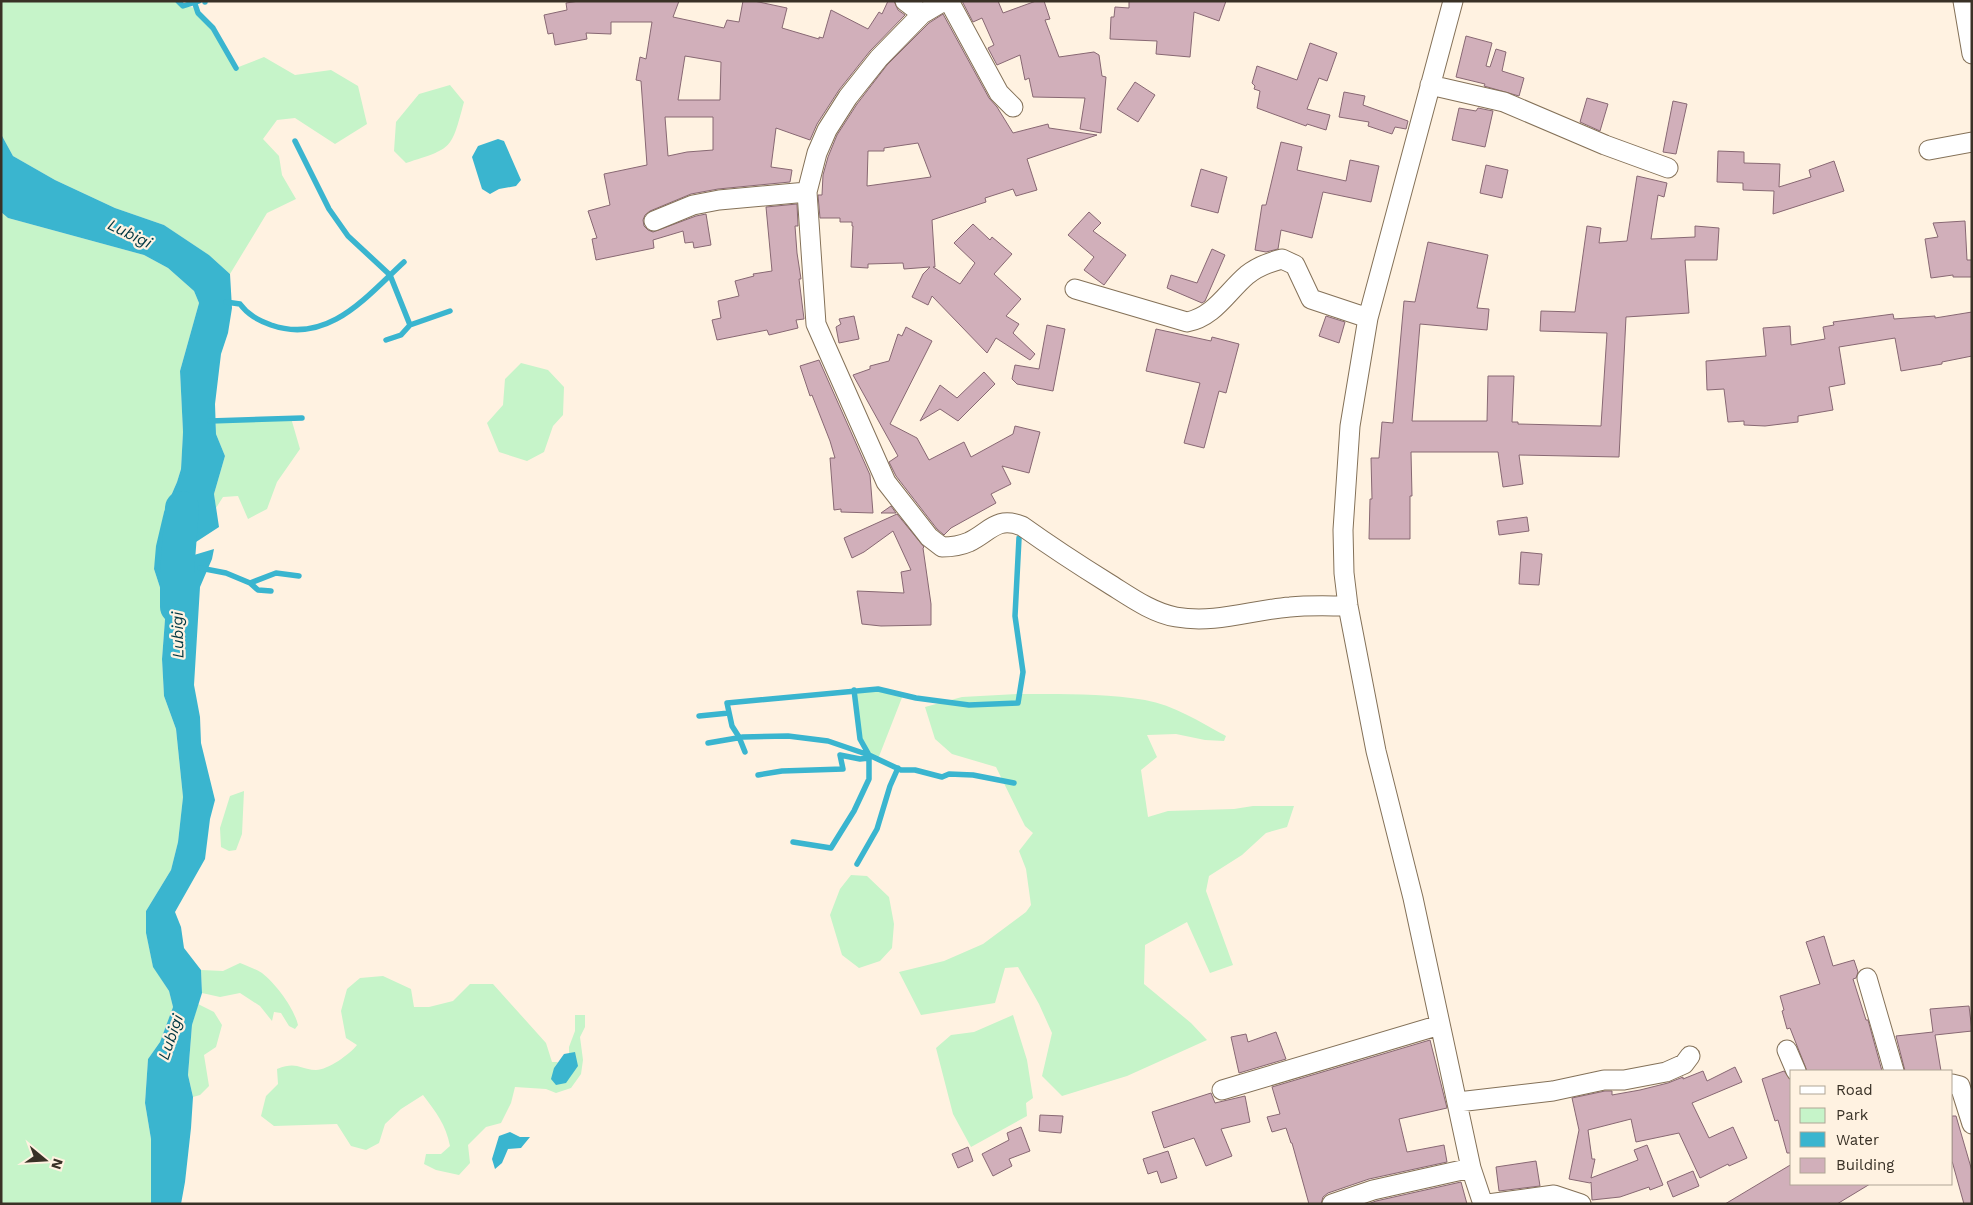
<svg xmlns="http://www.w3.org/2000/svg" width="1973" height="1205" viewBox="0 0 1973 1205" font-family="'Work Sans',sans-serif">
<rect width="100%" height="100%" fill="#fff2e1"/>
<path fill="#c6f4c9" d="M1 1H178L183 6 197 8 198 13 213 28 236 68 264 57 295 75 331 70 358 86 367 124 335 144 295 118 277 120 263 139 279 156 282 175 296 199 267 213 230 274 209 255 164 225 115 208 55 180 13 156 1 134Z
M450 85 464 102C451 150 453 148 406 163L394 151 396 122 419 94Z
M1 212 8 218 144 255 168 268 194 291 199 303 180 371 183 432 181 469 177 482 164 512 154 569 166 606 162 659 164 696 176 729 183 797 178 842 171 870 146 911V933L153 966 169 991 173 1007 160 1042 148 1059 145 1103 151 1139V1204H1Z
M521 363 548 370 564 387 563 415 553 426 544 452 527 461 499 452 487 423 503 405 505 379Z
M291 418 300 449 277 482 267 509 248 519 238 496 223 497 216 508 214 494 225 456 216 434V421Z
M878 689 903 695 878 759C854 747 857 713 854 690Z
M1017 694C1059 694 1103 693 1145 700 1174 705 1200 722 1226 736L1224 741 1205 740 1176 734 1147 735 1157 757 1141 770 1148 817 1168 811 1234 809 1253 806H1294L1287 827 1266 833 1242 855 1209 876 1206 891 1233 965 1210 973 1187 922 1145 945 1144 984 1191 1023 1207 1040 1127 1076 1062 1096 1042 1076 1052 1033 1039 1004 1018 967 1005 968 995 1003 921 1015 899 972 944 961 983 944 1026 912 1031 905 1026 869 1019 851 1033 833 1025 826 996 767 952 754 935 739 925 707 962 697Z
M244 791 242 834 236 850 229 851 221 847 220 828 230 796Z
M851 875 867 876 889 897 894 924 892 948 880 961 859 968 842 955 830 915 840 889Z
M240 963C247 966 256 969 262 973 276 984 294 1008 298 1025L295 1029 289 1026 281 1013 274 1012 272 1021 260 1006 240 993 220 997 202 993 201 970 223 971Z
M383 976 411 989 414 1007H429L453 1001 470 984H493L546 1043 552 1062H558L554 1068 575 1053H569V1047L575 1031V1015H585V1027L580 1037 583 1060 581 1074 571 1088 556 1093 546 1089 515 1087 511 1103 501 1123 486 1127 468 1145 470 1163 459 1175 436 1170 424 1164 426 1154H441L450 1146C446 1125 436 1112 423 1095L401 1109 385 1124 379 1143 366 1150 351 1146 337 1124 274 1126 261 1116 266 1096 278 1084 277 1069C297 1061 298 1069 316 1070 328 1070 350 1054 357 1045L346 1038 341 1011 347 989 360 978Z
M198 1004 214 1012 222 1025 216 1047 204 1055 209 1086 200 1095 193 1097 188 1075 192 1025Z
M1013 1015 1027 1060 1033 1098 1026 1103 1027 1116 971 1147 953 1114 936 1048 951 1035 974 1032Z"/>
<path fill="#3ab5cf" d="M1 134 13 156 55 180 115 208 164 225 209 255 230 274 232 308 228 333 221 354 215 404 216 434 225 456 214 494 219 527 176 555 174 561 214 549 212 559 200 587 194 685 200 717 201 743 215 800 210 819 205 859 175 912 181 927 184 948 201 970 202 993 192 1025 188 1075 193 1097 191 1128 185 1182 181 1204H151V1139L145 1103 148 1059 160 1042 173 1007 169 991 153 967 146 933V911L171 870 178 842 183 797 176 729 164 696 162 659 166 606 154 569 156 546 164 512 177 482 181 469 183 432 180 371 199 303 194 291 168 268 144 255 8 218 1 212Z
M498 139 504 141 521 180 516 186 499 189 490 194 482 189 472 157 478 146Z
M575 1052 578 1066 566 1083 556 1085 551 1079 554 1068 564 1054Z
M510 1132 520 1137H530L521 1148 508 1149 502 1163 495 1169 492 1159 499 1136Z"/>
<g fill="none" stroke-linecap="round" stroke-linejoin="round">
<path stroke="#3ab5cf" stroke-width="5.5" d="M178 1 183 6 199 1
M194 1 198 13 213 28 236 68
M205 2V1
M295 141 329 209 348 236 390 275 410 325 401 335 386 340
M226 302 240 304C248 315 258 320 271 325 328 345 366 297 404 262
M410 325 450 311
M210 421 302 418
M200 568 226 573 250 583 276 573 299 576
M250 583 258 590 271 591
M699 716 729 713
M708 743 743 737 788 736 828 741 869 755 901 770H915L942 777 949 774 973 775 1014 783
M745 752 739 737 732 726 727 703 878 689 916 698 969 705 1018 703 1023 672 1015 616 1019 538
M758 775 782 771 843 769 840 755 860 759 869 758
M793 842 831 848 854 811 869 779V755L860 739 854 690
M857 864 877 829 890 786 898 768"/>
<path stroke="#3ab5cf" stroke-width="34" d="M177 607V573L182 508"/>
</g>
<path fill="#d1afba" stroke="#886873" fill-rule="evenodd" d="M579 1H679L673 17 724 28 727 20 739 22 743 1H754L787 8 782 28 819 39V37L823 38 831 10 868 29 879 12 882 14 888 1H894L898 10 905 15 870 51 839 90 817 124 810 140 776 128 771 167 792 170 790 182 718 189 691 194 650 211 645 215 643 220 644 226 648 230 653 232 696 216 706 214 711 245 694 248 693 242 685 243 683 231 653 240 654 248 596 260 592 239 597 238 588 211 610 205 604 174 647 165 641 81 636 80 640 57 646 59 652 22H611V34L586 33 587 39 555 45 553 33 548 34 544 15 567 10 566 3ZM685 56 721 62 720 100H678ZM665 117H713V150L687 152 668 156Z
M962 1H998L1003 13 1036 1H1044L1050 19 1045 20 1059 57 1094 52 1099 55 1102 76 1106 77 1101 133 1080 129 1085 98 1033 97 1029 78 1025 80 1020 55 997 65 988 48 994 45 982 18 973 22Z
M1129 1H1226L1219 21 1194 12 1190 57 1156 54 1157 41 1110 39 1111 17H1114L1115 7 1129 8Z
M943 14 989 98 997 107 1013 133 1048 124 1049 128 1097 135 1027 159 1037 190 1016 196 1013 189 985 198 986 202 932 220 935 267H933L960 284 975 263 954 243 973 224 990 240 992 237 1012 254 994 274 1021 299 1006 316 1019 324 1013 333 1035 354 1030 360 996 338 987 353 932 296 928 305 912 297 923 274 930 267 904 269 903 263 868 264V268L851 267 853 226H852V222H840V218H820L818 195H822L823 175 828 157 837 135 857 104 887 65 929 23ZM918 143 931 177 867 186 868 151H884V148Z
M1466 36 1492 43 1486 66 1490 67 1496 49 1506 52 1502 71 1524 78 1519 96 1484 86 1485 84 1456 77Z
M1310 43 1337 53 1327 81 1319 78 1307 109 1330 115 1326 130 1307 124 1306 126 1257 108 1260 91 1254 89 1255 86 1252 83 1257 66 1297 80Z
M1135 82 1155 95 1138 122 1117 109Z
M1344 92 1365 96 1363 105 1408 121 1406 129 1395 127 1392 134 1368 126 1369 122 1339 117Z
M1587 98 1608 104 1600 131 1580 122Z
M1673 101 1687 104 1676 154 1663 152Z
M1459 108 1476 111 1478 108 1493 111 1485 147 1452 140Z
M1281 142 1302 147 1297 170 1346 181 1350 160 1379 166 1371 202 1323 192 1312 238 1281 230 1278 249 1266 252 1255 250 1262 205H1266Z
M1718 151 1744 152V163L1780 164 1779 187 1811 177 1809 170 1834 161 1844 191 1773 214 1774 191 1743 190V183L1717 182Z
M1486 165 1508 170 1502 198 1480 193Z
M1201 169 1227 177 1218 213 1191 206Z
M1637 176 1667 183 1664 197 1658 195 1651 239 1695 237V226L1719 228 1717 260H1685L1689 313 1626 317 1619 457 1519 455 1523 484 1503 487 1498 452H1411L1412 496H1410V539H1369L1370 499H1372L1371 458H1379L1382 422 1393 423 1404 301 1415 302 1428 242 1488 255 1477 308 1489 309 1487 330 1420 324 1412 421H1487L1488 376H1514L1512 422H1518V424L1601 426 1607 333 1540 331 1541 311 1575 312 1587 226 1601 228 1599 243 1627 241Z
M797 204 798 226H795L797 253 801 279H799L804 319 796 320 798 328 769 335 767 330 717 340 712 320 721 318 718 301 739 296 735 281 754 276 753 274 772 271 766 207Z
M1089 212 1101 223 1093 231 1126 255 1104 285 1084 270 1094 257 1068 235Z
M1965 221 1967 260H1972V277H1953V275L1931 278 1925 239 1938 237 1933 223Z
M1212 249 1225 255 1205 301 1202 303 1167 288 1171 275 1197 283Z
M1972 312V356L1942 362V364L1901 371 1895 338 1839 347 1845 384 1829 387 1833 410 1798 416V422L1765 426 1744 425V421L1728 422 1724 389 1707 390 1706 361 1766 356 1763 328 1790 326 1791 345 1825 339 1823 327 1834 325 1833 322 1893 314 1894 319 1935 316V318Z
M854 316 859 339 839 343 836 327 841 324 839 319Z
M1326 316 1345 322 1339 343 1319 336Z
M1047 325 1065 329 1053 391 1017 384 1012 379 1015 365 1039 369Z
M906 327 932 341 890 424 917 438 929 460 964 442 971 457 1013 434 1015 426 1040 432 1029 473 1002 466 1011 484 991 494 996 503 951 528 944 535 937 529 896 476 889 462 898 456 853 375 870 369V366L889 361 898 334 902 336Z
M1156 329 1211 341 1212 337 1239 344 1226 393 1219 391 1204 448 1184 443 1200 383 1146 371Z
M819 360 870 475 873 513 841 512V509L834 510 830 458H835L830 441 812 395 810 396 800 366Z
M984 372 995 384 958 421 940 409 920 421 940 385 957 398Z
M891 506 896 513H881Z
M897 514 924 547 923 548 931 604V625L881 626 862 624 857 591 904 593 901 572 911 570 893 531 864 552 852 558 844 538Z
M1527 517 1529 531 1499 535 1497 521Z
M1521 552 1542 554 1539 585 1519 584Z
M1824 936 1833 966 1854 960 1858 972 1856 978 1853 979 1866 1020H1868L1882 1071H1807L1790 1028 1787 1029 1782 1011 1784 1010 1780 996 1820 984 1806 942Z
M1969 1006 1972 1031 1935 1035 1941 1071H1905L1896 1036 1933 1032 1930 1009Z
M1276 1032 1286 1059 1239 1073 1231 1037 1246 1034 1248 1042Z
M1430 1040 1447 1108 1399 1119 1407 1152 1444 1145 1447 1162 1369 1179 1328 1193 1323 1197 1321 1204H1309L1292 1143H1291L1286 1128 1272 1132 1267 1117 1280 1114 1272 1087Z
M1735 1067 1742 1082 1692 1103 1709 1138 1733 1127 1747 1158 1729 1166 1728 1164 1700 1178 1679 1133 1636 1142 1631 1119 1588 1130 1592 1159H1595L1591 1178 1638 1160 1634 1150 1647 1145 1663 1185 1650 1190 1649 1187 1620 1197 1592 1200 1591 1182 1590 1183 1569 1179 1579 1130 1572 1098 1605 1091H1612V1095L1640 1090 1668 1083 1683 1077V1079L1703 1071 1707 1081Z
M1784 1071 1792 1081V1153H1787L1778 1120 1775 1121 1762 1079Z
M1211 1093 1215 1103 1245 1096 1250 1122 1221 1129 1232 1156 1206 1166 1194 1138 1164 1148 1152 1112Z
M1040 1115 1063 1116 1061 1133 1039 1131Z
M1952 1116H1956L1972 1171V1204H1964L1952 1161Z
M1021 1127 1030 1151 1009 1159 1012 1166 993 1176 982 1154 1009 1140 1007 1133Z
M968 1147 973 1161 958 1168 952 1154Z
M1168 1151 1177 1178 1161 1183 1157 1171 1148 1174 1143 1159Z
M1536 1161 1540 1186 1499 1191 1496 1167Z
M1792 1164V1184H1870L1837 1204H1725Z
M1693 1171 1699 1186 1673 1197 1667 1182Z
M1461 1182 1467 1204H1368L1376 1201Z"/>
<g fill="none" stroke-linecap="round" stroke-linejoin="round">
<g stroke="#847158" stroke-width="21">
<path id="minor" d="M905 1 922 14
M944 1 922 14 879 58 848 97 827 130 817 153 807 192 816 324 886 482 929 537 942 547C951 547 960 546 969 542 990 532 996 516 1022 526 1050 546 1079 565 1108 583 1129 596 1152 613 1176 617 1215 624 1252 610 1290 607 1309 605 1329 606 1348 606
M949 1 999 93 1013 107
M1453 1 1368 318 1350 426 1343 530 1344 573 1348 606 1376 751 1413 898 1471 1168 1483 1204
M1963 1 1972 54
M1430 85 1504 102 1605 145 1668 168
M1929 150 1972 142
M654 221 693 205 719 200 807 192
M1075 289 1187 322C1214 317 1227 292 1247 275 1257 267 1270 262 1282 259L1295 265 1311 299 1368 318
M1867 978 1894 1071
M1787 1050 1796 1071
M1952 1084 1960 1086 1972 1124
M1222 1090 1440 1025
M1458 1102 1553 1091 1604 1080H1624L1666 1072 1684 1064 1690 1056
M1332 1204 1373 1190 1471 1168
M1488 1204 1554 1195 1581 1204"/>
</g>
<use href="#minor" stroke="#fff" stroke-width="19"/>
</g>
<g text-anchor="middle" stroke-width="4.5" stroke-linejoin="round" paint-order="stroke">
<g font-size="16" font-style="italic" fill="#003742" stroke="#fff2e1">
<text transform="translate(130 233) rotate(26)" y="6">Lubigi</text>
<text transform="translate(177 635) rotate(-91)" y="6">Lubigi</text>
<text transform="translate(170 1037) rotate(-71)" y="6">Lubigi</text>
</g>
</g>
<rect width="1973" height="1205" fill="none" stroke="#393126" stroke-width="5"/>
<rect x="1790" y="1070" width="162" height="115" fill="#fff2e1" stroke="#b0a596"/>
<rect x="1800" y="1086" width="25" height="8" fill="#ffffff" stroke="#b0a596"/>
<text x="1836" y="1095" font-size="15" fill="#393126">Road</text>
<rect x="1800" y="1108" width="25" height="15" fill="#c6f4c9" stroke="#b0a596"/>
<text x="1836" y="1120" font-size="15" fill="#393126">Park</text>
<rect x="1800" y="1132" width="25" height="15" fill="#3ab5cf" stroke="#b0a596"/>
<text x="1836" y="1145" font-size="15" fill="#393126">Water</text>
<rect x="1800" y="1158" width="25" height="15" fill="#d1afba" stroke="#b0a596"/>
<text x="1836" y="1170" font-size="15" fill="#393126">Building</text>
<g transform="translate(45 1160) rotate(108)" stroke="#fff2e1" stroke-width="4" paint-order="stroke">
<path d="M0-4L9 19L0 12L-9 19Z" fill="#393126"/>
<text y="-8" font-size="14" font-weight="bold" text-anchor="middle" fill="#393126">N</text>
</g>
</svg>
